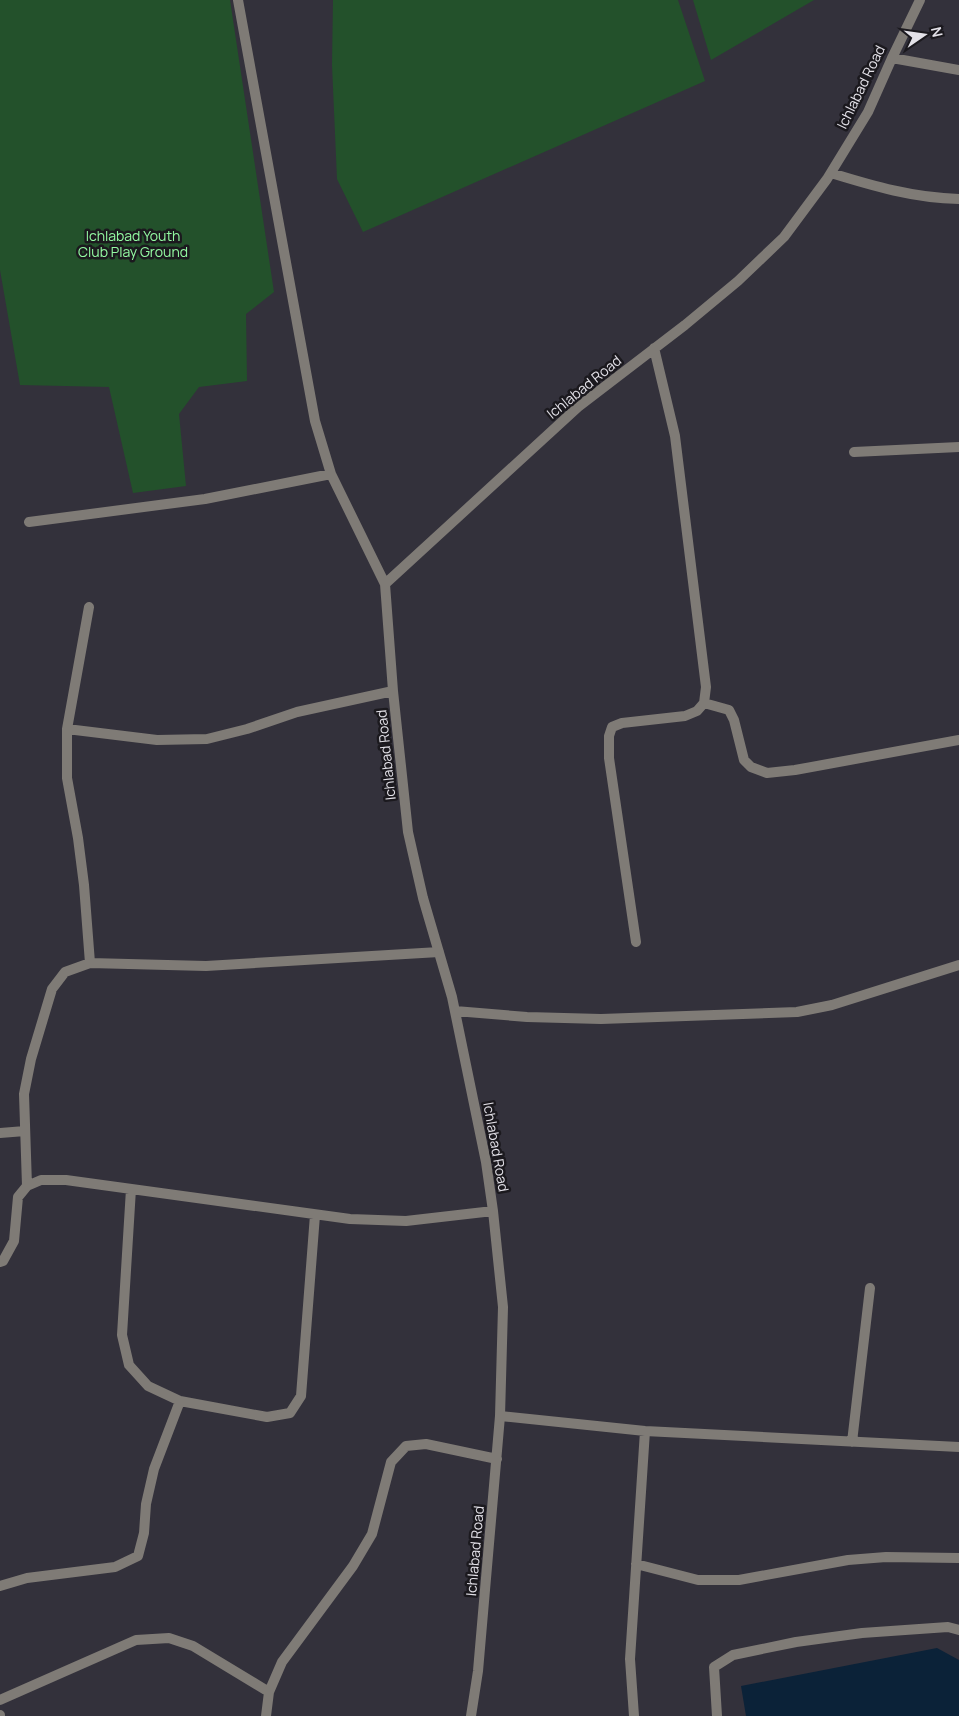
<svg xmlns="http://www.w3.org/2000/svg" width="959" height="1716" viewBox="0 0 959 1716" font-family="Manrope,sans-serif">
<rect width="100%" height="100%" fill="#33313b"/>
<path fill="#23512b" d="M0 0H230L274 292 246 314 247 381 199 387 179 414 186 486 133 493 109 387 20 385 0 270Z
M333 0H678L705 81 363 232 337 179 332 65Z
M693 0H814L711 60Z"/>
<path fill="#0b2238" d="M937 1648 959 1660V1716H746L741 1686Z"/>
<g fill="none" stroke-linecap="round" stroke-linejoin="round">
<path stroke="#7f7b76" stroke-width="10" d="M238 0 315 421 331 474 385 584
M892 58 959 70
M831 173C873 186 914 198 959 199
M854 452 959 447
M29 522 205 499 331 474
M89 607 67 729V778L78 838 84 885 90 963
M704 703 729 710 734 720 744 760 751 767 767 773 795 770 959 740
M67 729 157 740 207 739 247 729 297 712 393 691
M636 942 609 758V736L612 727 622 723 685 716 697 711 704 703 706 687 675 436 654 348
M455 1011 527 1017 601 1019 797 1012 832 1005 959 965
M0 1133 25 1131
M27 1186 24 1094 31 1059 52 989 65 972 90 963 206 966 439 952
M131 1189 122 1335 129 1365 148 1386 180 1401 267 1417 290 1413 301 1396 315 1215
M0 1262 3 1261 14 1241 18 1197 27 1186 41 1180H66L350 1219 406 1221 493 1211
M500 1416 645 1431 959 1447
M852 1442 870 1288
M636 1564 698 1580H739L848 1560 886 1557 959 1558
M0 1586 27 1578 115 1567 138 1556 144 1533 146 1504 154 1469 180 1401
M0 1700 136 1640 169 1638 193 1646 269 1692
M0 1715V1716
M266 1716 269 1692 282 1662 353 1566 372 1534 391 1462 406 1446 426 1444 497 1459
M471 1716 478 1671 500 1416 503 1307 493 1211 486 1162 452 997 423 898 408 832 393 691 385 584 578 407 685 325 738 281 784 237 827 179 868 112 892 58 920 0
M634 1716 630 1659 645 1431
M717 1716 714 1667 733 1655 796 1642 862 1633 948 1627 959 1630"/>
</g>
<g text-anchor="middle" stroke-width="5" stroke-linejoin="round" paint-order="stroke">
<g font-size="14" fill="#e3e1e8" stroke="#1b191e">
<text transform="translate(861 87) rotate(-64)" y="5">Ichlabad Road</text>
<text transform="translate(584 387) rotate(-39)" y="5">Ichlabad Road</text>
<text transform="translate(386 755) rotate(-96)" y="5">Ichlabad Road</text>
<text transform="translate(496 1147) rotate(80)" y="5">Ichlabad Road</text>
<text transform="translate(475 1551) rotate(-85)" y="5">Ichlabad Road</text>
</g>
<g font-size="14" fill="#93faa2" stroke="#1b191e">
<text x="133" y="241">Ichlabad Youth<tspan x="133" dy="16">Club Play Ground</tspan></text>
</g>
</g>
<g transform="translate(924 35) rotate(77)" stroke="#1b191e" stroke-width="4" paint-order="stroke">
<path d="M0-4L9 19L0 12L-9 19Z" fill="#e3e1e8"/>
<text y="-8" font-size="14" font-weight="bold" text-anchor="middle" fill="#e3e1e8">N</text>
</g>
</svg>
